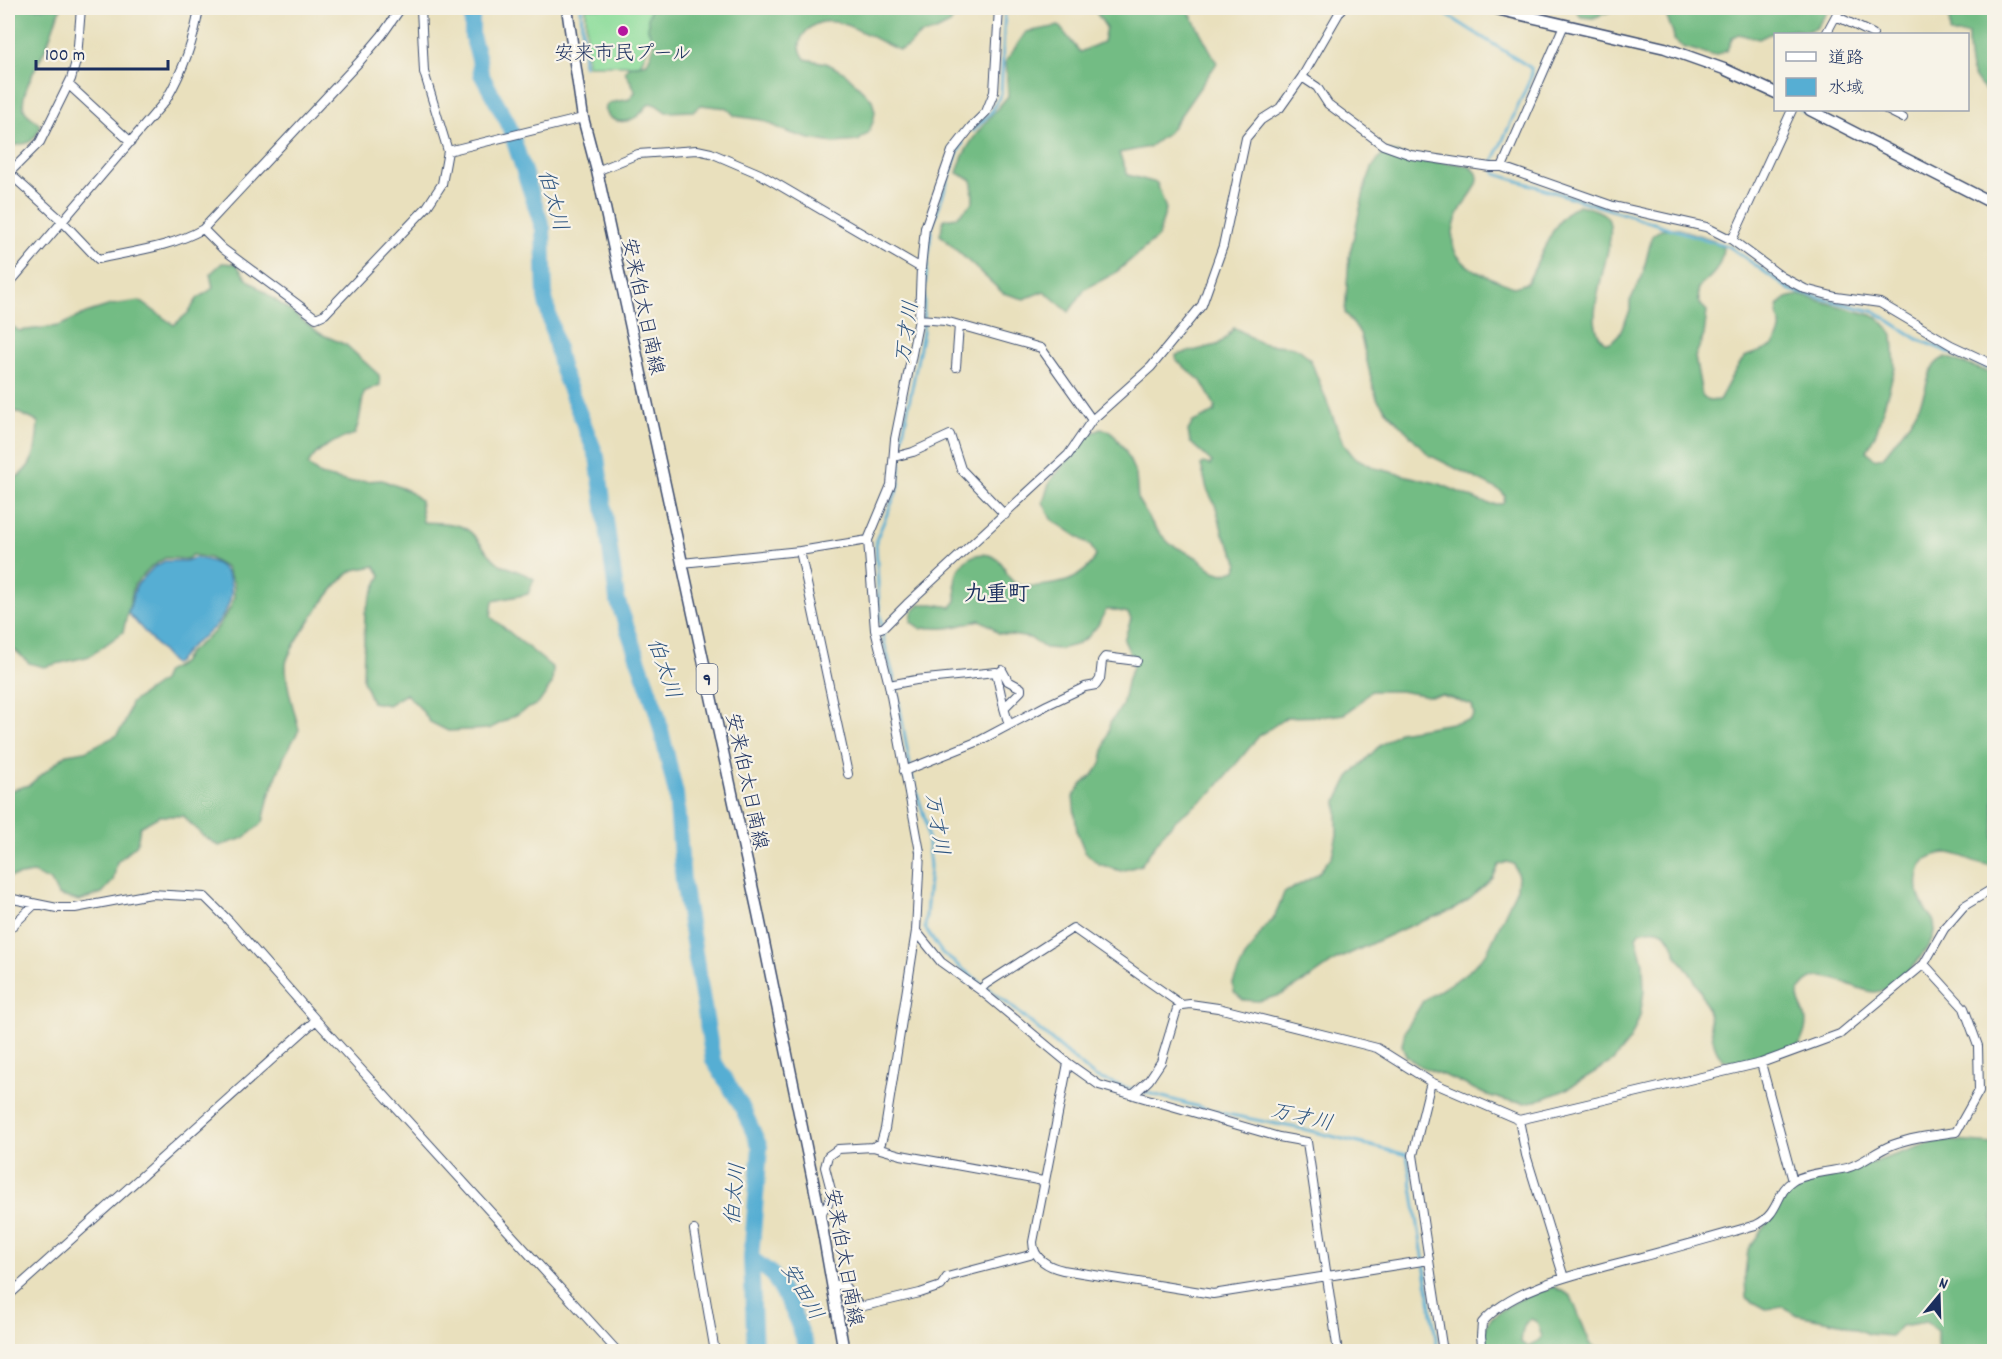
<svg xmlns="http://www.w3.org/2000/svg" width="2002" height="1359" viewBox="0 0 2002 1359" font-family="Dekko,'Klee One',sans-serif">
<rect width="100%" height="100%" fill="#f7f3e8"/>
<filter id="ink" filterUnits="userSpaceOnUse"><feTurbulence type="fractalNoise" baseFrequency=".0167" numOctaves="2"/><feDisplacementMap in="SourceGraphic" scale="12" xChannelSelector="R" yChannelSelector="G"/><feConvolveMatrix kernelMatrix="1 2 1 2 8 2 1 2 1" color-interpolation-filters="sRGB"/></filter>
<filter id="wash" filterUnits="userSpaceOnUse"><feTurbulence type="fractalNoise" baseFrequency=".008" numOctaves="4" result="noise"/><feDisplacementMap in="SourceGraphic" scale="24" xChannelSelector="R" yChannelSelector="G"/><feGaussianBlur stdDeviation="1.35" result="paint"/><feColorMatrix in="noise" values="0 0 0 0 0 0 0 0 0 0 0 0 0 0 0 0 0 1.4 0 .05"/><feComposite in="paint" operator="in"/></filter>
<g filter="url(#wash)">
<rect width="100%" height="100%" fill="#e9e0bd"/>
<path fill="#8fdd9c" stroke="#55867d" stroke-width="1.5" d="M586 8H665L640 65H587Z"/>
<path fill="#73bc84" stroke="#477671" stroke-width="1.5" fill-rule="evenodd" d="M8 8H61C55 20 52 34 46 47 40 62 19 93 24 109 26 116 36 118 40 126 34 145 26 144 8 146Z
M651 8H960L950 24 934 32 920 35 907 47 899 50C869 39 825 0 802 37 798 45 800 52 805 59L826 63 845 73 872 100 875 112 873 122 868 133 858 141 834 143 810 139 787 132 762 120 735 116 727 108 701 105 694 111 666 112 656 105 650 103C645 107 642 114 636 117 624 125 608 122 605 108L609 103 630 99 635 92C634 84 628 80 625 71L628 67 647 63 652 51 654 42 648 29V17Z
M1093 8H1187L1217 63 1169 132 1149 147 1119 153 1128 175 1157 183 1166 209 1158 237 1115 273 1085 289 1069 312 1044 291 1024 299 1003 293 940 235 944 219 957 217 973 202 972 180 957 173C964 143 989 119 1008 96L1006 61 1026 32 1059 26 1080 52 1103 42 1106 27Z
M1577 8H1619L1593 18 1581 17 1577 12Z
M1665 8H1830L1816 28 1806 31 1795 30 1769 34 1759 39 1738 34 1732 38 1727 50 1715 56 1683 47 1674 40C1674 27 1666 23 1665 8Z
M1949 8H1994V98C1969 79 1968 65 1968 34H1950Z
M1391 151C1402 154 1416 162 1427 162 1438 162 1462 162 1472 168 1487 179 1470 194 1464 204 1455 217 1447 242 1458 256 1470 273 1495 279 1514 287L1527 283C1541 260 1553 215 1579 205 1586 207 1598 209 1605 215 1627 233 1573 321 1606 343L1611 342 1619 334 1630 311V301L1642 277 1652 236 1661 229 1676 228 1714 240 1723 248C1721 269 1713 275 1698 288L1699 303 1707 311 1704 335 1695 357 1702 395 1709 401 1719 400C1726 389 1738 361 1747 356 1757 351 1770 352 1776 341 1786 322 1775 319 1778 305L1787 298 1799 295 1878 317 1893 335 1895 368 1877 430 1867 451 1874 459 1883 457C1898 437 1915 419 1923 396 1929 381 1928 364 1946 357L1994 374V865C1971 867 1951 840 1925 861 1920 865 1919 872 1918 878 1916 891 1920 900 1927 912 1929 915 1934 919 1934 923 1936 931 1932 939 1929 945 1920 960 1893 991 1875 992 1854 992 1821 962 1802 987 1793 998 1802 1005 1805 1016 1808 1027 1803 1037 1799 1046L1743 1064 1723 1060C1711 1046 1713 1033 1709 1016 1705 1000 1697 982 1687 969 1685 965 1681 962 1678 958 1676 954 1675 949 1673 945 1666 928 1654 927 1639 932L1636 937 1643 963 1644 991 1640 1016 1630 1040 1613 1061 1565 1090 1545 1098 1526 1103 1507 1101 1484 1094 1458 1081 1420 1066 1406 1056 1402 1045 1405 1031 1423 1001 1467 973 1487 952 1517 888 1518 876 1514 864 1507 862 1499 865 1493 878 1470 899 1453 910 1407 927 1336 960 1310 978 1281 995 1259 1001 1243 1000 1234 992 1233 983 1244 959 1264 928 1274 918 1284 893 1317 875 1332 856 1337 835V801L1349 777 1377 748 1399 732 1470 720 1474 715 1472 705 1442 695 1429 696 1400 691H1370L1355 707 1344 714 1329 716 1287 717 1259 736 1213 792 1177 819 1165 831 1141 865 1121 871 1099 864 1085 852 1077 832 1073 797 1082 784 1093 775 1101 764 1110 723 1122 706 1128 678 1133 667 1132 658 1124 640 1131 619 1128 613 1114 610H1106L1098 625 1088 637 1075 645 1060 649 1045 648 1030 638 998 633 991 626 980 620C968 623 957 627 945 628 936 629 930 626 921 629L911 622 912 613 920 604H933L951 607 956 601C957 593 954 584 956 577 960 556 987 545 1002 564 1007 571 1007 578 1015 583 1025 590 1063 584 1074 578 1083 572 1092 566 1096 555L1090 545 1051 519 1043 502 1050 481 1090 434 1101 429 1111 431 1125 450 1136 475 1138 500 1155 528 1170 544 1196 557 1214 571 1223 574 1236 570 1238 564 1237 558 1223 534 1216 507 1207 489 1201 465 1203 463 1210 465 1212 462 1190 442 1188 431 1193 422 1215 412V406L1201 381 1176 360V355L1217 345 1226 338 1234 328C1243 331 1250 338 1259 342 1280 351 1292 336 1311 361L1343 443 1354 457 1375 468 1440 484 1480 501 1490 504H1501L1504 501 1505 496 1501 491 1429 455 1386 410 1378 400 1374 390 1360 333 1345 313 1349 257 1365 187 1372 168 1382 154Z
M222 263 236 264 247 279 321 334 346 345 379 375 380 385 364 392 359 421 355 434C335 441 318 446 308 465L320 475 349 482 382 480 407 490 420 500 423 522C435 523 449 522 460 526 476 531 485 554 500 564 510 569 523 572 534 579L528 594 493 601 491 617 553 668 552 684 539 703 489 729 448 731 430 722 420 708 406 694 388 705 372 702 363 680 365 613 371 596 381 575 375 566C368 568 359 568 352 571 337 579 286 650 286 665 286 687 294 709 299 730L284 757 269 796 263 822 244 838 219 846 202 835 183 816H159L140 827 137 844 117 862 113 881 102 893 79 901 58 895 51 881 33 873 8 877V791L29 785 67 754 85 751 116 736 124 725 131 703 162 681 166 672 182 663 188 653 214 632 220 624 230 608 234 597V584L226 568 209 558 192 555 187 559 165 558 152 566 134 585 123 632 90 656 44 667 29 663 14 649 8 647V482C35 470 37 449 38 422L8 408V323L19 331 59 326 86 313 111 305 140 301 174 325 188 313 197 299 213 288 210 274Z
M1939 1140 1994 1144V1351H1941L1937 1346V1331L1926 1322 1901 1326 1891 1336 1868 1334 1845 1324 1798 1315 1783 1307 1766 1309 1746 1298 1745 1276 1748 1249 1791 1190 1802 1184 1836 1175Z
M1554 1287 1571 1296 1590 1343 1596 1348 1612 1347 1626 1351H1485C1485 1345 1483 1334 1485 1328 1492 1309 1536 1290 1554 1287ZM1531 1319 1537 1322 1542 1337 1540 1340 1528 1346 1521 1343C1522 1335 1522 1322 1531 1319Z"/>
<path fill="#56aed3" stroke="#386e98" stroke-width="1.5" d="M194 558C236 561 241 594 217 624 209 633 198 640 189 648 182 654 182 661 173 664L128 613 136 586 154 567 165 561H186Z"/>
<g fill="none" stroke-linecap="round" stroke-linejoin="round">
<path stroke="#56aed3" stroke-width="3" d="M581 8 584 66
M1436 8 1531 68V77L1493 162 1496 174 1730 247 1790 290 1876 312 1919 340 1994 370
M1801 110 1809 113
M973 131 992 111 1001 94 1005 8
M963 143 957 154 932 226 924 293 923 332 902 439 899 486 876 540 879 606 884 642 896 686 912 777 926 822 930 867 925 928 942 953 1011 1006 1095 1077 1134 1090
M1141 1091 1221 1113 1307 1130 1407 1155 1438 1352"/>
<path stroke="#56aed3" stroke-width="16" d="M472 8V36L479 59 481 74 508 123 543 229 545 298 562 370 597 457 617 599 657 713 676 794 683 882 713 1060 741 1105 760 1147 751 1258 755 1352
M751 1258 772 1274 792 1309 809 1352"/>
</g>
</g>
<g filter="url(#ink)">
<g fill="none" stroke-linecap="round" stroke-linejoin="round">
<g stroke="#3a4a6c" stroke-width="10">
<path id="minor" d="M421 8 424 72 448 151
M1836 16 1873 34
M1826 34 1840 8
M1302 77 1317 87 1328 104 1383 145 1411 155 1490 167H1502L1613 206 1706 227 1732 240 1782 277 1805 289 1836 297 1880 303 1951 345 1994 365
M69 85 131 142
M1887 110 1903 118
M1502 167 1564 25
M597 171 638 154 697 150 711 153 760 174 921 268
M9 173 61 220 98 259C134 251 171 247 203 229L360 61 382 35 401 8
M8 174 40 142 71 79 77 58 81 8
M203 229 223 249 316 318 325 314 427 207 442 184 448 151 583 118
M1732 240 1792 110
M8 285 166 100C183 71 194 41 199 8
M919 319 945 321 1041 348 1092 420
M956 367 959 325
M894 457 913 452 950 435 961 469 1005 515
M800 551 848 774
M682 563 800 551 868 540
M875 630 884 627 907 604 1068 455 1092 420 1151 367 1202 305 1223 246 1246 138 1261 120 1280 108 1302 77 1342 8
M1002 670 1008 681 1021 688V691L1004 708 1009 725
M889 685 916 680 996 672 1004 708
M904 771 979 741 1047 705 1085 687 1096 685 1100 679 1102 661 1105 657 1137 661
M8 898 57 908H75L151 894 205 897 229 921 316 1020 618 1352
M8 930 35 904
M916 931 941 962 980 990 1068 1063 1099 1085 1279 1137 1307 1142 1338 1352
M980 990 986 984 1073 928 1182 1005
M1068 1063 1033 1242C1033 1259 1049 1267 1063 1270L1213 1294 1429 1260
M1761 1063 1793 1181
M1431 1082 1413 1155 1443 1352
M1133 1095 1149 1080 1161 1062 1177 1009 1182 1005 1190 1004 1218 1008 1377 1048 1431 1082 1519 1120 1761 1063 1840 1034 1924 964 1944 929 1964 906 1994 888
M1519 1120 1526 1155 1564 1278
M873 1147 881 1143 885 1129 916 931 920 852 889 685 875 630 868 540 891 485 895 439 919 319 921 268 925 228 952 151 971 127 986 112 994 92 999 8
M820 1215 829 1202 832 1194 825 1167 828 1156 838 1149 873 1147 901 1155 1043 1181
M694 1230 715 1352
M832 1285H844L860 1307 920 1293 941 1286 947 1277 1030 1255 1034 1251
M8 1296 316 1020
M1483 1352 1481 1336 1482 1323C1513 1285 1594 1270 1641 1257 1679 1247 1717 1236 1756 1225 1780 1214 1776 1191 1793 1181 1803 1174 1834 1171 1847 1168 1864 1163 1876 1151 1892 1145 1912 1137 1935 1135 1956 1132L1979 1091 1978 1046 1964 1008 1924 964"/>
</g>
<g stroke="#3a4a6c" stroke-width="13">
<path id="major" d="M567 8 583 118 597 171 758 913 820 1215 844 1352
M1492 8 1665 48 1724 69 1776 93
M1810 110 1994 204"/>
</g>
<use href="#minor" stroke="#fff" stroke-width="8"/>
<use href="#major" stroke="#fff" stroke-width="10"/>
</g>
</g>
<circle fill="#b5179e" stroke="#f7f3e8" stroke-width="2" cx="623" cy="31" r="6"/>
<g text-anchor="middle" stroke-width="4.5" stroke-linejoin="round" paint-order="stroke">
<rect fill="#f7f3e8" stroke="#5d6a87" stroke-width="1.5" x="696.5" y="664" width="21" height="30" rx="4.5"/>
<g font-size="18" font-weight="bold" fill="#1b2f5e">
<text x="707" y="685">9</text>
</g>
<g font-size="20" fill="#1b2f5e" stroke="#f7f3e8">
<text x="623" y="59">安来市民プール</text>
</g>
<g font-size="20" fill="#1b2f5e" stroke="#f7f3e8">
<text transform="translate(644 306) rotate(78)" y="7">安来伯太日南線</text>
<text transform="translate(748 781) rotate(78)" y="7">安来伯太日南線</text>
<text transform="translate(845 1257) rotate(80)" y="7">安来伯太日南線</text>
</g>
<g font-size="21" font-style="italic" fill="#2d5581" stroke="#f7f3e8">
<text transform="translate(554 200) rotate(75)" y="7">伯太川</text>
<text transform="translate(906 332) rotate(-82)" y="7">万才川</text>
<text transform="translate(665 668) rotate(71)" y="7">伯太川</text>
<text transform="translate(938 824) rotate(81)" y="7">万才川</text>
<text transform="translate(1302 1116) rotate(13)" y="7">万才川</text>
<text transform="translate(734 1194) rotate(-85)" y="7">伯太川</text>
<text transform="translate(803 1291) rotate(60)" y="7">安田川</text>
</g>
<g font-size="22" font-weight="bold" fill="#1b2f5e" stroke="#f7f3e8">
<text x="997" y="600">九重町</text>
</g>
</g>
<rect width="2002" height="1359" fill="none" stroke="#f7f3e8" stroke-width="30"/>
<rect x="1774" y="33" width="195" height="78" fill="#f7f3e8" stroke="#9fa5b1" stroke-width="1.5"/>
<rect x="1786" y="52" width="30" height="9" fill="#ffffff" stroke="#9fa5b1" stroke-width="1.5"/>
<text x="1828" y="63" font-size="18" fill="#1b2f5e">道路</text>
<rect x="1786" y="78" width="30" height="18" fill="#56aed3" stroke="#9fa5b1" stroke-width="1.5"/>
<text x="1828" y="93" font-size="18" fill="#1b2f5e">水域</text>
<g transform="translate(1939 1296) rotate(19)" stroke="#f7f3e8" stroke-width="4.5" paint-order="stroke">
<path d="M0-4.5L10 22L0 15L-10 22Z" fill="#1b2f5e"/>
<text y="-9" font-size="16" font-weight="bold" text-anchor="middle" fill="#1b2f5e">N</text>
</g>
<path d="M36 60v9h132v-9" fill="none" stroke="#1b2f5e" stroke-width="3"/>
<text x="45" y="60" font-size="18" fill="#1b2f5e" stroke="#f7f3e8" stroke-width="4.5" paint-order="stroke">100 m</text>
</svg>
